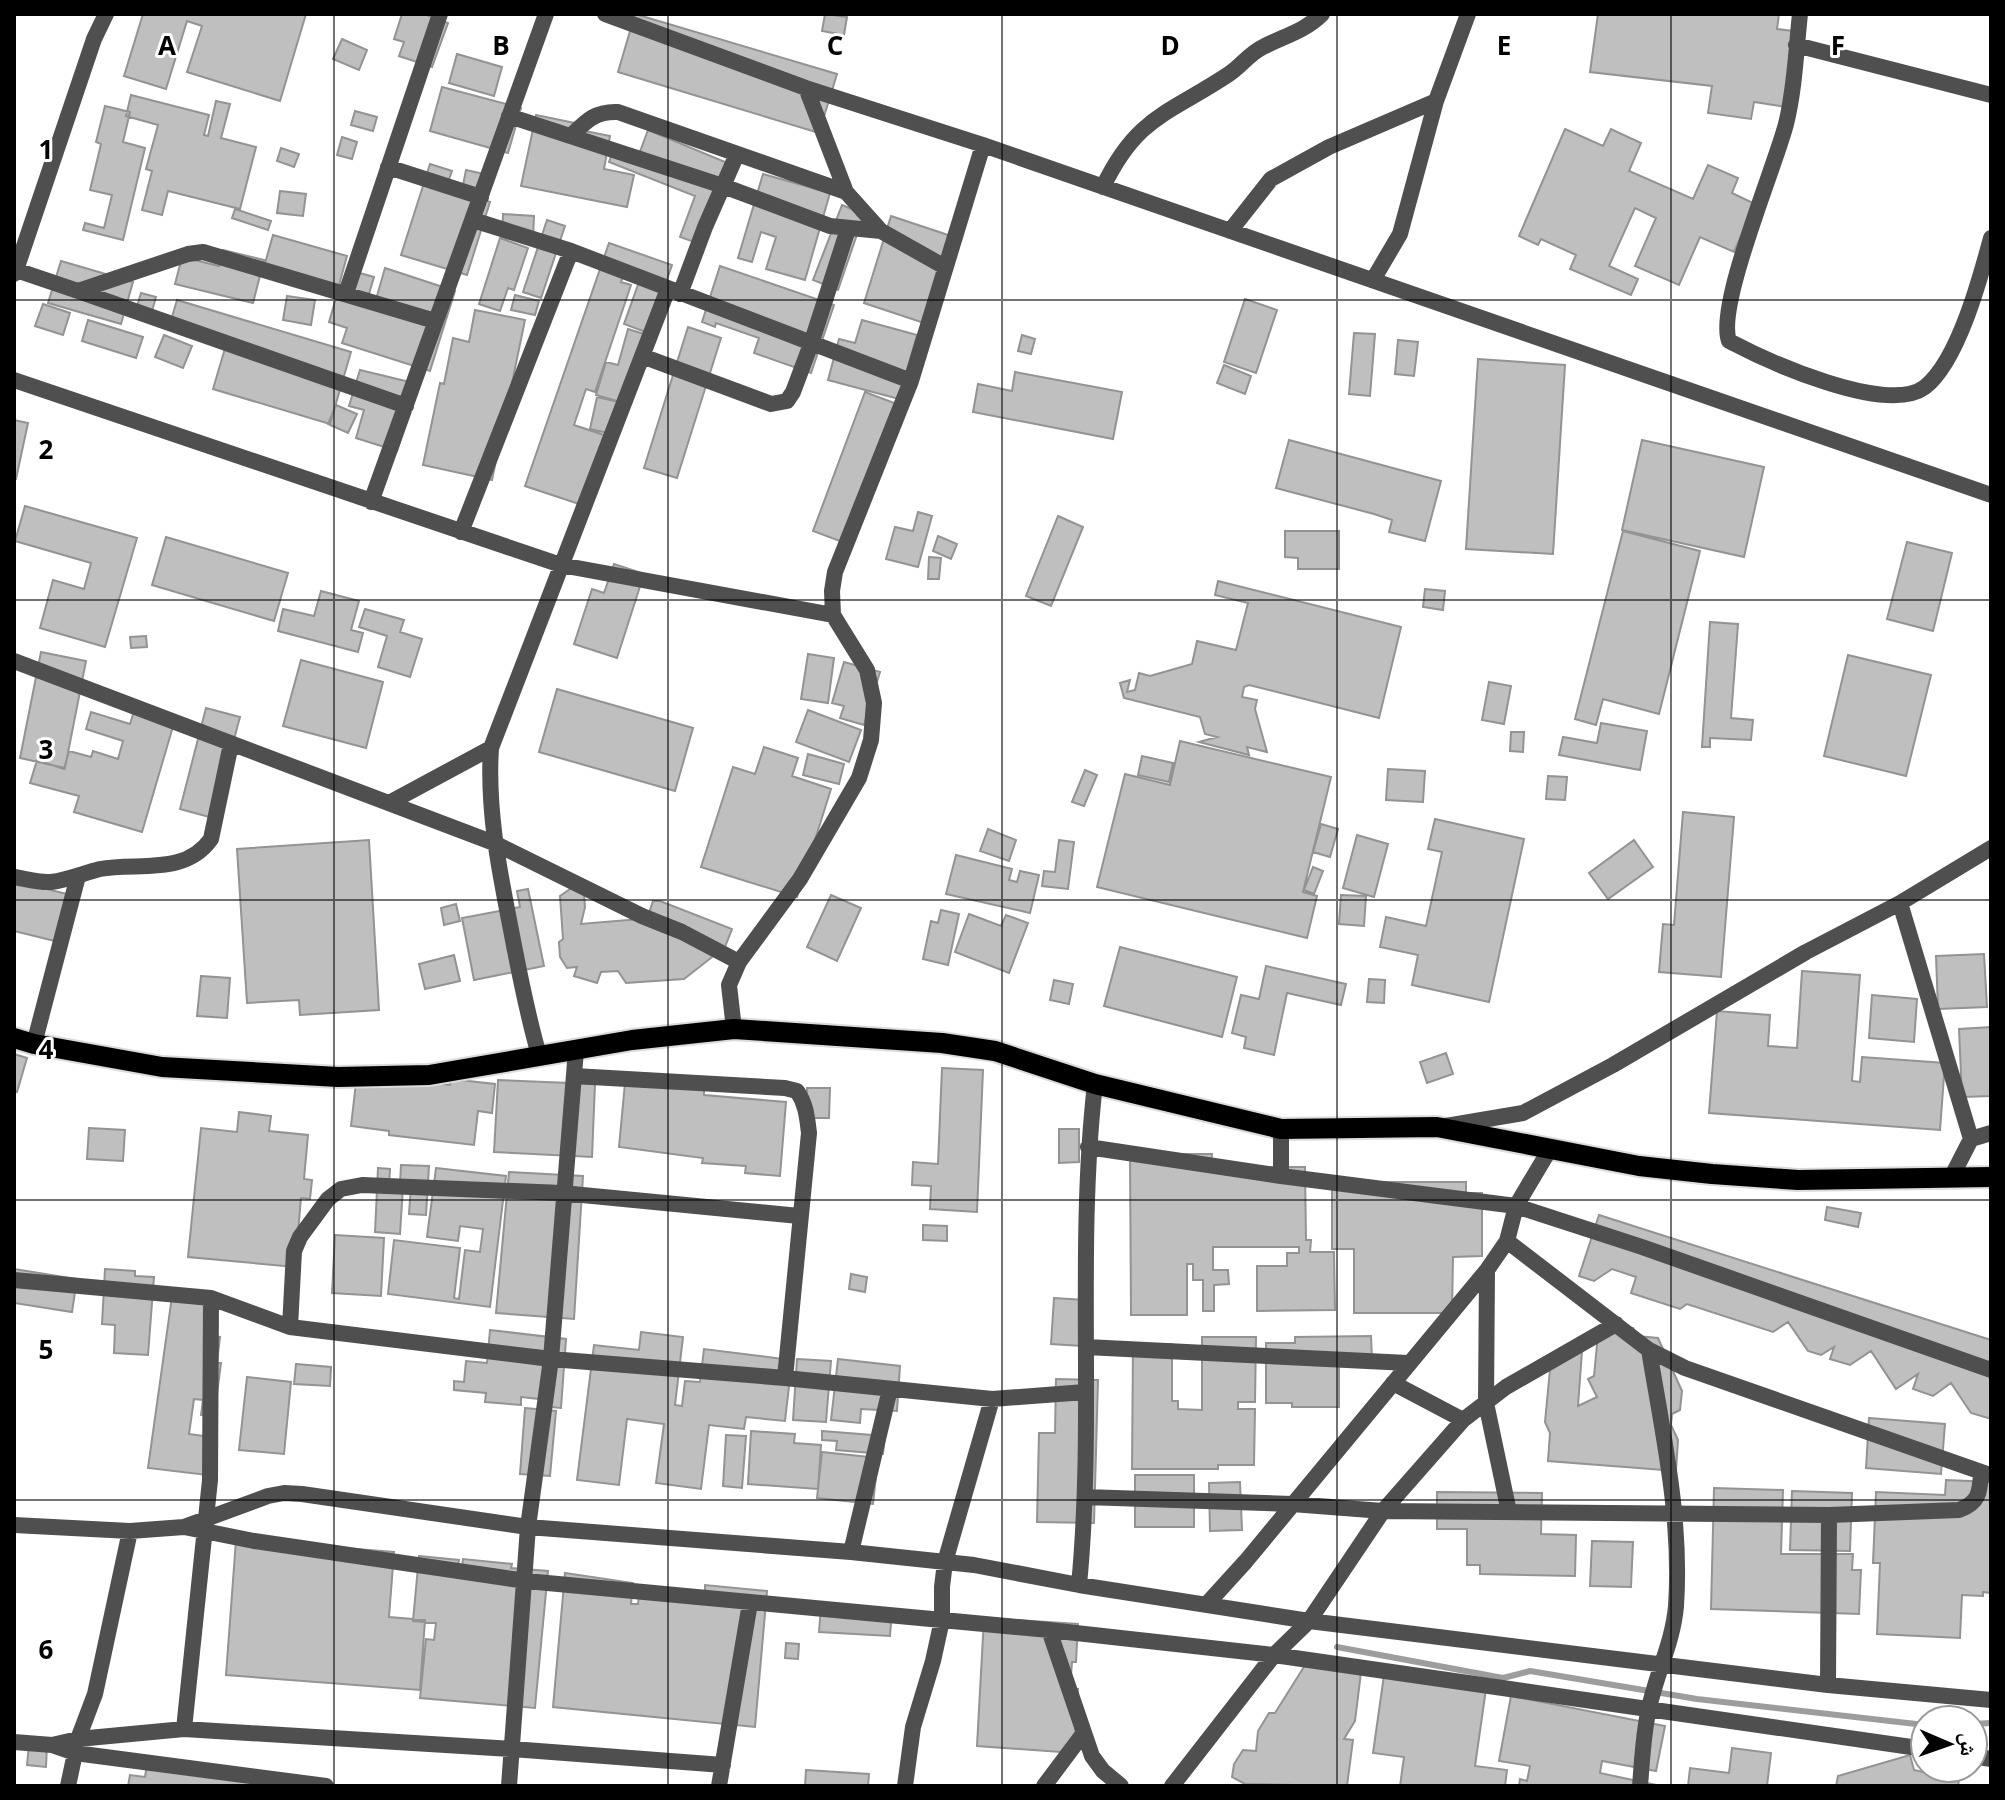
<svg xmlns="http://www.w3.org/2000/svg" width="2005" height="1800" viewBox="0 0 2005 1800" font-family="'Open Sans','Noto Naskh Arabic',sans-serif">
<rect width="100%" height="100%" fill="#fff"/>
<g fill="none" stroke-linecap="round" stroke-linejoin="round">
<path stroke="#9d9d9d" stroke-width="6" d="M1337 1647 1503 1678 1530 1671 1697 1699 1925 1725
M1973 1724 1991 1723"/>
</g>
<path fill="#bfbfbf" stroke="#939393" stroke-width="2" d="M143 14H306L280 101 187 72 202 26 187 21 166 89 124 76Z
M402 14H424L448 23 432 67 399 56 404 42 394 39Z
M635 14 837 74 819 133 618 72Z
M825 14 847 17 844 35 822 31Z
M1598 14H1779L1777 29 1801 32 1792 108 1754 102 1751 119 1708 113 1712 86 1590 72Z
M342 39 367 50 359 70 333 59Z
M457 54 502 67 494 96 449 83Z
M442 87 521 108 508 153 430 131Z
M131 95 209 115 204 135 208 136 216 101 230 104 221 138 256 147 240 209 168 191 162 215 142 210 152 171 146 169 158 125 126 116Z
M105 106 130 112 123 142 145 148 123 240 83 230 85 223 104 228 112 195 90 190 101 144 96 142Z
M355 111 377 117 373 131 351 125Z
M536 115 580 124V130L610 136 604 169 634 175 627 207 521 186Z
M1565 129 1603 146 1611 129 1641 143 1629 171 1693 199 1708 165 1738 178 1732 193 1755 204 1734 252 1700 237 1679 285 1635 266 1656 218 1635 208 1609 266 1638 279 1631 295 1570 269 1576 255 1541 239 1538 245 1519 236Z
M648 130 730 164 700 244 680 237 695 196 609 162 614 149 638 157Z
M342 137 357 142 352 159 337 155Z
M281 148 299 154 294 167 277 161Z
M430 164 452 171 446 188 490 202 467 275 401 255Z
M466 170 493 176 488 196 462 190Z
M763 174 830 193 805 280 766 269 776 237 761 232 752 262 738 258Z
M280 191 306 194 303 216 277 213Z
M842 205 864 214 838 290 813 280Z
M235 209 271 221 268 230 232 218Z
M503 214 534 216 533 240 502 238Z
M891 216 951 236 924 323 864 303Z
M547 220 565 226 541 298 523 292Z
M273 235 347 256 336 296 264 267Z
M500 238 528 248 514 290 508 288 500 311 479 304Z
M609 243 672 265 648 333 624 324 640 279 624 274 621 282 631 285 595 392 586 389 574 425 610 437 588 507 525 486Z
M223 250 264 260 253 303 175 284 182 257 219 266Z
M61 261 133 282 121 324 48 303Z
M720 266 834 305 811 373 754 353 759 338 716 323 715 327 702 322Z
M385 268 455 291 430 371 342 343 347 328 329 322 336 298 375 303Z
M356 272 374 277 369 294 351 290Z
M141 293 156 297 150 318 135 313Z
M515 295 539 301 535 315 511 310Z
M287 296 315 300 311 325 283 320Z
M1245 299 1277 310 1256 373 1224 362Z
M177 300 351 352 330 424 213 389 226 345 169 327Z
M43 304 70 313 63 335 35 326Z
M475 310 525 320 492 480 423 465 440 383 444 384 453 338 469 342Z
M88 320 143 337 136 358 82 341Z
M862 320 917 335 899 399 828 380 839 339 855 343Z
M688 327 721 338 677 478 644 468Z
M628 329 644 334 624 403 596 395 606 362 618 365Z
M1354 333 1375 334 1370 396 1349 394Z
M164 335 192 346 183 368 155 357Z
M1022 335 1035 339 1031 354 1018 351Z
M1398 340 1418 342 1414 376 1395 374Z
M1478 359 1565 365 1553 554 1466 549Z
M1224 365 1251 376 1245 394 1217 383Z
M360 370 418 384 397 451 356 438 364 410 349 406Z
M1015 372 1122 392 1113 439 973 412 978 384 1012 391Z
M865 392 897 404 845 543 813 531Z
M597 397 619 402 612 434 590 429Z
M336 405 357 414 348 433 328 424Z
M14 420 28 423 16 479H14Z
M1289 440 1441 481 1425 541 1389 532 1392 520 1374 514 1276 488Z
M1642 440 1764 467 1744 557 1622 530Z
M25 506 137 538 105 647 40 628 53 580 84 589 91 563 15 541Z
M918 512 932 516 918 567 886 559 895 527 913 531Z
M1058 516 1083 527 1051 606 1026 596Z
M1285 531H1339V569H1298V558L1285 557Z
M1623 531 1700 551 1659 714 1603 699 1596 725 1575 719Z
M938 536 957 544 951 559 933 551Z
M166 537 288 573 274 621 152 585Z
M1907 542 1952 553 1933 631 1887 619Z
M929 557 941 558 939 579H928Z
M614 564 644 574 617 658 574 644 592 589 604 593Z
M1218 581 1401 627 1379 718 1249 685 1244 687 1242 697 1257 700 1255 709 1267 752 1247 747 1249 755 1199 742 1217 737 1205 734 1200 717 1124 698 1120 683 1130 680 1127 692 1135 690 1139 673 1150 676 1192 664 1197 641 1236 650 1248 603 1215 595Z
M1425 589 1445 591 1443 610 1423 607Z
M321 591 359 601 351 630 363 633 358 652 278 631 283 609 314 616Z
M365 609 404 620 400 632 422 639 410 677 378 667 387 636 359 627Z
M1710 622 1738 624 1731 718 1753 720 1751 740 1710 738V747H1702Z
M146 636 147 647 131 648 130 637Z
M41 652 86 661 65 768 20 758Z
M808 654 834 658 828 703 801 699Z
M1848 655 1931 675 1906 776 1824 756Z
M301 660 383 682 366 748 283 726Z
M844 662 880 672 864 725 840 718 844 706 832 703Z
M1489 682 1511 686 1504 724 1482 720Z
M557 689 693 728 675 791 539 752Z
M206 708 240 717 213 818 180 809Z
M808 710 861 730 849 762 796 742Z
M134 711 174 723 142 832 74 812 79 796 30 783 37 760 64 769 69 751 91 757 93 751 118 759 123 741 86 729 91 712 130 724Z
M1601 723 1647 731 1640 770 1559 755 1563 737 1597 743Z
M1511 732H1524L1523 752 1510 751Z
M1180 741 1331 777 1303 892 1317 896 1307 938 1097 887 1125 774 1170 785Z
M764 747 798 758 792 776 831 789 797 897 701 867 733 767 755 774Z
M808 754 844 764 839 784 803 775Z
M1142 756 1173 763 1169 782 1138 775Z
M1388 769 1425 771 1423 802 1386 800Z
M1085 770 1097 775 1084 806 1072 802Z
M1548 776 1567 777 1565 800 1546 799Z
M1683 812 1734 817 1721 977 1659 972 1663 924 1674 925Z
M1435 819 1524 839 1489 1002 1412 985 1418 955 1380 947 1386 917 1426 926 1442 852 1428 849Z
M1321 824 1338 829 1330 857 1313 852Z
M988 829 1016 840 1009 861 980 851Z
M1357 835 1388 844 1374 897 1343 888Z
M369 840 379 1010 300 1015 299 1000 247 1003 237 849Z
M1059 840 1074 842 1068 889 1042 886 1044 871 1055 872Z
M1634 840 1653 867 1608 899 1589 873Z
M956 855 1012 869 1009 880 1017 882 1020 871 1039 875 1030 913 946 894Z
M1313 867 1323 871 1314 894 1304 890Z
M583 880 585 907 581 924 640 919 646 922 653 901H660L732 929 725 947 684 979 626 983 618 971 601 972 597 983 574 976 577 967 567 968 560 957 559 942 563 939 560 896Z
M14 881 75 896 63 943 14 931Z
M528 889 544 966 474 980 462 918 520 907 517 891Z
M831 895 861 908 837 961 807 947Z
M1341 895 1366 896 1364 926 1339 924Z
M456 904 460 921 444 925 441 908Z
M941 910 959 914 948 965 923 959 931 921 938 923Z
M969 914 1001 926 1006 915 1028 923 1009 973 955 952Z
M1120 947 1237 977 1222 1037 1104 1006Z
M1984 954 1987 1007 1938 1009 1936 956Z
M454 955 460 981 425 989 419 964Z
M1266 966 1346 984 1341 1005 1287 993 1274 1055 1244 1048 1246 1037 1232 1033 1241 995 1259 999Z
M1802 971 1860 975 1852 1081 1860 1082 1862 1057 1945 1063 1940 1130 1709 1113 1717 1011 1770 1015 1768 1046 1797 1048Z
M201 976 230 978 227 1018 197 1016Z
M1369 979 1385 980 1384 1003 1367 1002Z
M1054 980 1073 984 1069 1004 1050 1000Z
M1872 995 1917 999 1914 1042 1869 1038Z
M1991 1027V1096L1962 1097 1959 1029Z
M1446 1053 1453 1074 1427 1083 1420 1062Z
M14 1054 27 1058 17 1092 14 1091Z
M942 1068 983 1070 977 1212 930 1209 931 1186 912 1185 913 1162 938 1164Z
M357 1074 450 1085 451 1079 495 1084 492 1113 478 1111 474 1145 389 1135V1131L351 1126Z
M498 1080 595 1084 592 1157 494 1152Z
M625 1083 704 1090V1095L786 1102 780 1176 745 1173 746 1166 702 1163 703 1158 619 1147Z
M807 1088H830L829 1118H806Z
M239 1112 271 1116 269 1131 308 1135 304 1179 312 1180 310 1199 301 1198 295 1267 188 1257 201 1128 237 1132Z
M89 1128 125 1130 123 1161 87 1159Z
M1059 1129H1079V1162L1059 1163Z
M1130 1154H1212L1211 1167H1305L1306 1240H1311L1310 1252H1334L1335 1310 1257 1311V1266H1287V1253H1299V1247H1213V1270H1228L1229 1284 1214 1285V1311H1203V1280H1193V1264H1187V1315H1131Z
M401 1165 429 1166 426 1215 409 1214 411 1185 400 1184Z
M378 1168 390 1169 389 1185 403 1186 400 1234 375 1232Z
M436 1168 506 1176 490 1307 388 1294 394 1240 460 1248 454 1298 459 1299 465 1250 480 1252 483 1229 460 1226 458 1241 427 1237Z
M509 1172 583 1176 574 1319 496 1313Z
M1332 1182H1466V1193H1482V1256L1453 1257 1452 1313H1354V1249H1332Z
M1827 1207 1861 1213 1858 1227 1825 1220Z
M1599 1215 1991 1340V1419L1971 1413 1951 1383 1933 1396 1913 1389 1918 1374 1896 1389 1871 1351 1850 1365 1830 1359 1834 1347 1821 1355 1808 1351 1788 1322 1773 1332 1687 1304 1680 1309 1631 1293 1636 1277 1612 1269 1594 1281 1579 1276Z
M923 1225 947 1226V1241L923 1240Z
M335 1235 384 1238 381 1296 332 1293Z
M14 1269 77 1279 72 1312 14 1303Z
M105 1269 135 1271V1276L154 1277 148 1355 114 1353 115 1325 102 1324Z
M851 1274 867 1277 865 1292 849 1289Z
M173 1289 214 1294 209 1336 220 1337 217 1363H221L214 1417 201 1415 203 1400 194 1399 189 1434 212 1437 207 1475 148 1468Z
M1054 1298 1085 1300 1082 1346 1051 1344Z
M1633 1328 1637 1336 1658 1338 1682 1391 1680 1410 1672 1414 1671 1425 1678 1440 1676 1471 1548 1461 1550 1433 1545 1422 1551 1359 1582 1351 1578 1406 1597 1397 1588 1379 1594 1376 1598 1334Z
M490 1330 566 1339 561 1408 539 1406V1399L521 1397V1405L485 1402 486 1393 454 1390V1381L464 1382 466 1361 487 1363Z
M641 1332 683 1337 675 1405 682 1406 685 1381 700 1382 704 1349 792 1360 785 1421 746 1417 744 1429 709 1425 701 1489 656 1483 664 1424 627 1419 619 1485 577 1480 594 1345 639 1350Z
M1371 1336 1372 1359H1339V1407H1292V1403H1266V1343H1295V1337Z
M1202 1337H1256L1255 1402H1238V1409H1255L1254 1465H1218V1469H1132L1133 1344H1172V1401H1178V1409L1202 1410Z
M797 1359 831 1361 826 1422 793 1420Z
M838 1359 900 1366 897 1411 861 1409 860 1423 831 1420Z
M296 1364 331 1367 330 1386 294 1384Z
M247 1377 291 1382 284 1454 239 1450Z
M1056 1379 1098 1380 1094 1523 1037 1522 1039 1433H1055Z
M525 1408 556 1411 550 1476 520 1474Z
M1869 1418 1945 1424 1941 1474 1866 1468Z
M751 1431 795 1434 794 1443 821 1445 818 1489 748 1484Z
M822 1431 885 1436 883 1454 836 1450 837 1441 822 1440Z
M726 1435 746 1436 742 1488 723 1486Z
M822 1452 878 1458 873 1504 817 1498Z
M1135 1475H1194V1527H1135Z
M1946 1480 1991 1482V1593L1983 1592V1596L1962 1595 1960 1638 1877 1634 1880 1563H1873L1876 1492 1945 1495Z
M1240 1482 1242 1530 1210 1531 1209 1483Z
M1714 1488 1783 1490 1781 1554H1853L1852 1570H1861L1859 1614 1711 1609Z
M1792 1491 1852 1493 1850 1551 1790 1550Z
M1437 1492 1542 1493 1541 1534 1576 1535 1575 1576 1480 1574V1565H1467V1529H1437Z
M236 1540 394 1552 389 1617 425 1620 420 1690 226 1675Z
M1592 1541 1633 1542 1631 1587 1590 1586Z
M419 1556 459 1560 457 1573H461L463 1559 512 1564 511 1568 548 1571 535 1708 420 1698 426 1639 434 1640 436 1623 413 1621Z
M565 1573 633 1583 631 1604H638L640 1586 705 1592V1585L767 1591 755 1727 553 1707Z
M821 1606 892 1610 890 1636 819 1632Z
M984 1618 1078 1624 1076 1662H1072L1070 1688 1078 1689 1074 1753 977 1746Z
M786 1643 799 1644 798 1659 785 1658Z
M1312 1654 1362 1664 1355 1721 1344 1739 1353 1740 1347 1786 1245 1784 1232 1777 1234 1764 1243 1750 1256 1751 1258 1731 1269 1713H1275Z
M1385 1668 1486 1689 1475 1766 1507 1770 1505 1786H1400L1404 1757 1373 1753Z
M1511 1696 1665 1726 1656 1771 1602 1761 1600 1773 1661 1786H1519L1520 1779 1527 1781 1530 1766 1499 1761Z
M29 1744 47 1746 46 1767 27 1765Z
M1732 1748 1771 1753 1767 1786H1688L1690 1768 1729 1773Z
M1910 1755 1914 1770 1959 1780 1958 1786H1836L1838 1776Z
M148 1758 266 1786H128L130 1775 145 1777Z
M806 1770 869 1774 868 1786H805Z"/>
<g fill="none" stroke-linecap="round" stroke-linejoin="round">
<g stroke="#dbdbdb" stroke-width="24">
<path id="primary" d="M14 1038 34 1044 162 1067 338 1077 429 1075 632 1040 734 1029 942 1043 995 1051 1095 1084 1281 1129 1437 1127 1639 1166 1712 1174 1798 1180 1991 1177"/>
</g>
<path stroke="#4f4f4f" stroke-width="16" d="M605 14 806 88 983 145 1991 495
M1800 14C1796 50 1795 88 1786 124 1775 167 1716 306 1729 341 1767 361 1887 416 1925 387 1958 361 1980 279 1991 238
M1796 45 1991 95
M806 88 846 192 881 231 945 267
M509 116 723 186 830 226 881 231
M572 135C587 120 596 111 618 112L846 192
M388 167 481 197
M1103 187C1137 116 1169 114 1229 74 1241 66 1250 53 1263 47 1284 36 1305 31 1322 14
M473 220 571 251 911 381
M1230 231 1271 179 1329 147 1436 101
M16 270 94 39 106 14
M14 274 16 270 78 291 188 254 203 252 435 321
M1373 280 1400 234 1436 101 1468 14
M78 291 406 406
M346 293 440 14
M680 294 705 227 737 154
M642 356 771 404 787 401 793 392 811 344 848 229
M14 380 561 565 833 615
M371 502 546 14
M461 532 571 251
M14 661 494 843 642 916 682 932 739 962
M389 803 491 748
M14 877C26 879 39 883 51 882 68 880 84 873 100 869 138 862 185 876 211 839L231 744
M1900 903 1971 1139
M734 1029 729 985 739 962 800 879 859 778 871 740 874 703 867 670 833 615 832 591 835 572 911 381 983 145
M34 1044 78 876
M539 1055C527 1014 519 972 511 930 499 869 487 810 491 748L668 289
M1446 1126 1523 1113 1613 1065 1806 952 1900 903 1991 848
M1281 1129V1176
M1088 1147 1281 1176 1516 1206 1642 1247 1991 1370
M1951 1178 1971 1139 1991 1133
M1507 1241 1649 1350 1685 1368 1990 1475
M1487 1270 1486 1403 1509 1512
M14 1280 211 1298 290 1327 551 1359 785 1378 809 1133C807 1117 806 1104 797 1091L785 1088 574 1076
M290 1327 294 1251 300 1237 328 1199 341 1189 362 1185 562 1193 799 1216
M1086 1347 1408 1363
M785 1378 992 1399 1085 1392
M1393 1383 1463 1420
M1085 1497 1292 1504 1383 1511 1463 1420 1506 1387 1616 1324
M14 1525 130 1531 184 1527 268 1496 284 1493 302 1494 528 1527 851 1552 974 1565 1079 1585 1309 1621 1828 1685 1991 1700
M184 1527 254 1541 526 1581 1049 1630 1274 1655 1925 1749
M851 1552 890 1389
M1079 1585C1095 1419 1076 1251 1095 1084
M1206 1605 1246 1561 1487 1270 1507 1241 1516 1206 1550 1149
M1049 1630 1092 1756 1103 1771 1121 1786
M1828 1685 1829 1515
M184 1729 210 1480 211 1298
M14 1742 52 1745 75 1753 326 1786
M52 1745 78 1739 184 1729 512 1749 723 1765
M1973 1756 1991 1759
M68 1786 78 1739 95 1694 130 1531
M509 1786 528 1527 551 1359 576 1050
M719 1786 750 1603
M905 1786 913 1727 933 1661 942 1620V1587L945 1562 992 1399
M1044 1786 1083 1734
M1172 1786 1274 1655 1309 1621 1383 1511 1829 1515 1959 1510C1979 1503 1980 1492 1981 1473
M1640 1786C1642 1762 1643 1737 1648 1713 1655 1676 1673 1643 1676 1606 1682 1519 1663 1435 1649 1350"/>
<use href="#primary" stroke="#000" stroke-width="20"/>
</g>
<path fill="none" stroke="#000" stroke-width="2" stroke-opacity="0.55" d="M334 14V1786M668 14V1786M1002 14V1786M1337 14V1786M1671 14V1786M14 300H1991M14 600H1991M14 900H1991M14 1200H1991M14 1500H1991"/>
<g font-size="26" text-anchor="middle" font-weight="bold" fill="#000" stroke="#fff" stroke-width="6" stroke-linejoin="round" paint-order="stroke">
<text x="167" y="55">A</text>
<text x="501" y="55">B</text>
<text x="835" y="55">C</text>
<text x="1170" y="55">D</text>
<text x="1504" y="55">E</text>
<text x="1838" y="55">F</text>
<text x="46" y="159">1</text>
<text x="46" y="459">2</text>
<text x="46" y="759">3</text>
<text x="46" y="1059">4</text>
<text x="46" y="1359">5</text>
<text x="46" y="1659">6</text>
</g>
<rect width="2005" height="1800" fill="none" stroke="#000000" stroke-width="32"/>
<g transform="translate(1949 1744) rotate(92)"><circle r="38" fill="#ffffff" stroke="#999999" stroke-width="2"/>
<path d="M0-6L14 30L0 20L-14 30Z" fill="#000000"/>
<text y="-12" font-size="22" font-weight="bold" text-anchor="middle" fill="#000000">ش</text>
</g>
</svg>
